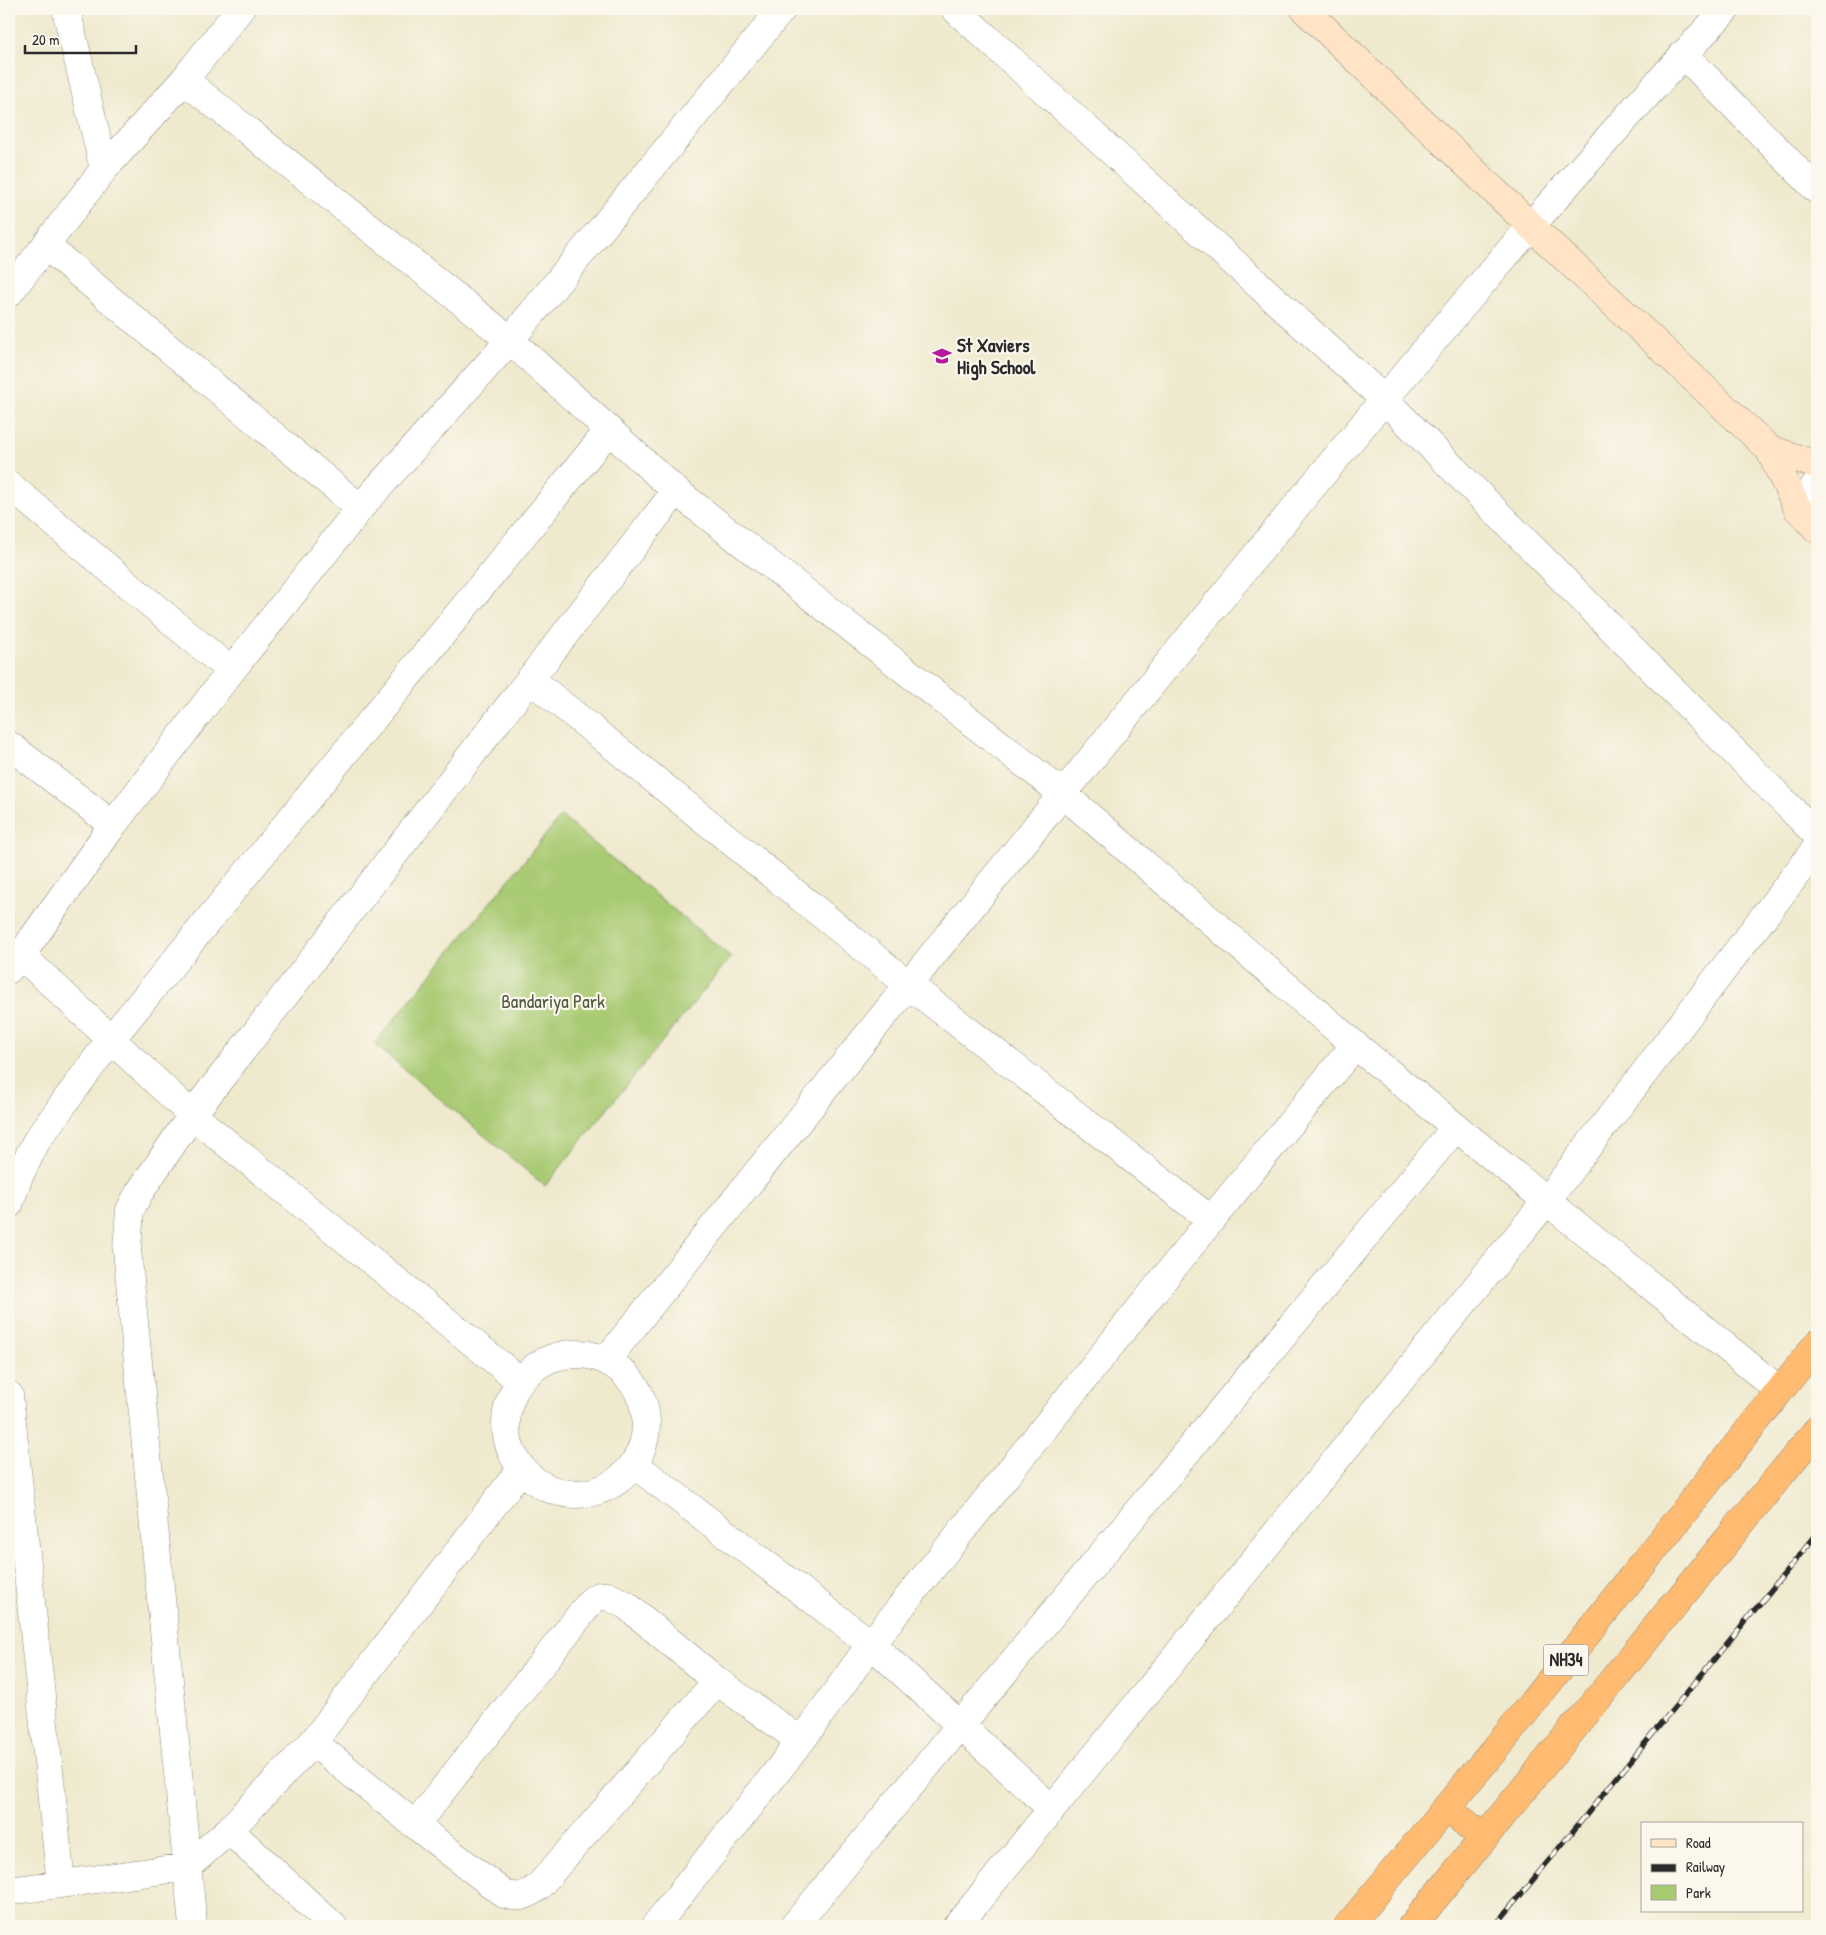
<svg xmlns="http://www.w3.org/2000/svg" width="1826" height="1935" viewBox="0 0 1826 1935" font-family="'Patrick Hand',sans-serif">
<rect width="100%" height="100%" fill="#fbf7ec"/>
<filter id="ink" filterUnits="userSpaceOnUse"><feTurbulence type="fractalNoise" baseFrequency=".02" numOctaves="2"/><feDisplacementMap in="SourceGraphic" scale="10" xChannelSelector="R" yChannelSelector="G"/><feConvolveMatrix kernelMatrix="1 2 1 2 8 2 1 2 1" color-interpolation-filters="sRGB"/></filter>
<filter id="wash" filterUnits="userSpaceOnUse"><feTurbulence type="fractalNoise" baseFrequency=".0096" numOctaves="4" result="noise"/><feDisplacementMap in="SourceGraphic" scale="20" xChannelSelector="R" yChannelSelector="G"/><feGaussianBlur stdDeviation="1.12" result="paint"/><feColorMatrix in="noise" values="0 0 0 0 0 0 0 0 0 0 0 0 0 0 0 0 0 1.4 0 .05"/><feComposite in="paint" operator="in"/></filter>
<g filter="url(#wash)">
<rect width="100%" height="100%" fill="#efe9ce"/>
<path fill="#a8ca72" stroke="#6a7a4e" d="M561 816 731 957 545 1186 374 1044Z"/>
</g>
<g filter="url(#ink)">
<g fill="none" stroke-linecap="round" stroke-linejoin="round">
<g stroke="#8d8a7c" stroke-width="29">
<path id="street" d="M66 9 104 169
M955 9 1384 399 1817 835
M1683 54 1817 190
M184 80 510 340 676 491 1062 793 1355 1045 1779 1390
M46 246 360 508
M9 293 104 169 184 80 240 9
M9 485 231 671
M1798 509 1817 483
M530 679 909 985 1211 1220
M9 745 113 825
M21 955 192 1115 519 1380
M9 969 21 955 113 825 231 671 360 508 510 340 782 9
M9 1204 19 1176 37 1140 111 1039 609 430
M506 1424a70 70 0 1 1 140 0a70 70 0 1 1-140 0Z
M607 1359C820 1096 1030 832 1244 570 1400 379 1557 189 1726 9
M9 1395 61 1884
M635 1465 871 1644 1052 1809
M313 1742 415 1825 504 1894C519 1899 527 1896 539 1886L717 1681
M415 1825 592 1600 599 1596H607L626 1605 717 1681 801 1741
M229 1830 333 1926
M9 1891 187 1867 229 1830 313 1742 521 1469
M193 1926 127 1250 130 1210 139 1193 192 1115 676 491
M655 1926 801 1741 871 1644 1211 1220 1355 1045
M794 1926 1456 1127
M957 1926 1547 1200 1817 847"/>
</g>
<g stroke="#8d8a7c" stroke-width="29">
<path id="secondary" d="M1304 9 1530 225 1769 449 1798 509 1817 529
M1769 449 1817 465"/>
</g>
<g stroke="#8d8a7c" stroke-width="29">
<path id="highway" d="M1447 1807 1483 1838
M1348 1926 1510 1731 1817 1344
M1412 1926 1817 1430"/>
</g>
<use href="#street" stroke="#fff" stroke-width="28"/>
<use href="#secondary" stroke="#ffe4c6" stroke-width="28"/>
<use href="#highway" stroke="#febb71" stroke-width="28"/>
<g stroke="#2b2b2b" stroke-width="5.5">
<path id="rail" d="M1495 1926 1817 1534"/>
</g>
<use href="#rail" stroke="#fbf7ec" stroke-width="4" stroke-dasharray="11" stroke-linecap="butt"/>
</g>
</g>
<defs>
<g id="school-bare" transform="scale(1.5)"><path d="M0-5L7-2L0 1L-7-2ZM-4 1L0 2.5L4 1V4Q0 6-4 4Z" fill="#b5179e" stroke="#fbf7ec" stroke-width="2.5" paint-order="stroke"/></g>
</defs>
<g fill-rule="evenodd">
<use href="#school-bare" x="942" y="356"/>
</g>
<g text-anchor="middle" stroke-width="4.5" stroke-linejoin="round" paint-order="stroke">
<rect fill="#fbf7ec" stroke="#696865" stroke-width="1" x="1543.5" y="1644.5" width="45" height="31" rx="4"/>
<g font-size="18" font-weight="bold" fill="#2b2b2b">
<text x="1566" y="1666">NH34</text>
</g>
<g font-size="19" font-weight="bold" fill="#2b2b2b" stroke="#fbf7ec" text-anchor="start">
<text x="957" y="352">St Xaviers<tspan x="957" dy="22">High School</tspan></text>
</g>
<g font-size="19" fill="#505b40" stroke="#fbf7ec">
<text x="553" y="1008">Bandariya Park</text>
</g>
</g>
<rect width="1826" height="1935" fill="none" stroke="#fbf7ec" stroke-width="30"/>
<rect x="1641" y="1822" width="162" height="90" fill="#fbf7ec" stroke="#a8a59f"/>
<rect x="1651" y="1839" width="25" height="8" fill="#ffe4c6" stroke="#a8a59f"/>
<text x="1686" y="1848" font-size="15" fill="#2b2b2b">Road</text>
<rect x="1651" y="1864" width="25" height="8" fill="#2b2b2b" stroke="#a8a59f"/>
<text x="1686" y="1872" font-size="15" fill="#2b2b2b">Railway</text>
<rect x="1651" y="1885" width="25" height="15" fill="#a8ca72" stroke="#a8a59f"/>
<text x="1686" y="1898" font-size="15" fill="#2b2b2b">Park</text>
<path d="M25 45v8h111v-8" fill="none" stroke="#2b2b2b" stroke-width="2.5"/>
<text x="32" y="45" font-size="15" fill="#2b2b2b" stroke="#fbf7ec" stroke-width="4" paint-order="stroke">20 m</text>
</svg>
